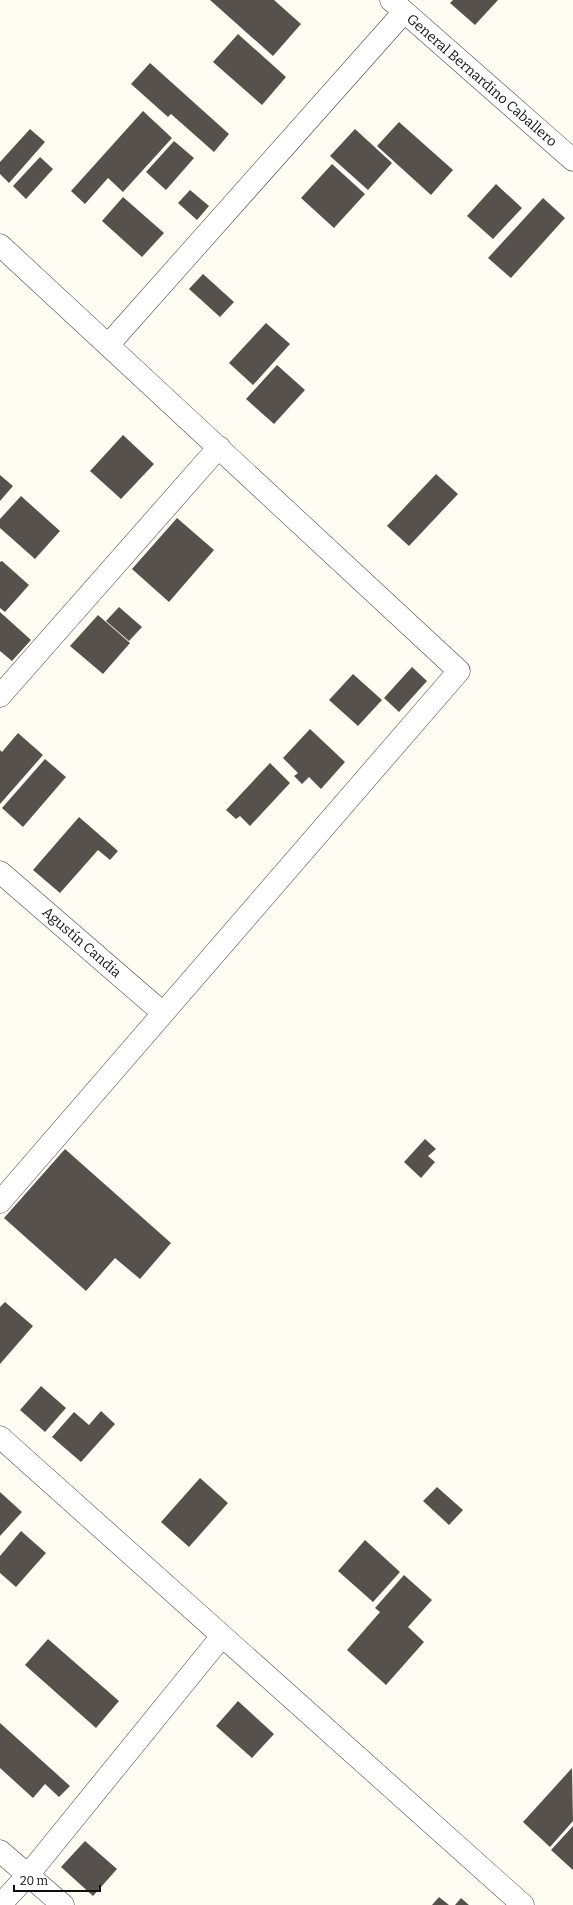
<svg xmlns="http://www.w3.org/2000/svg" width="573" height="1905" viewBox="0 0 573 1905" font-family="Bitter,serif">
<rect width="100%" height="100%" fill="#fefcf3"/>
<path fill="#57514d" d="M210 0H274L301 24 273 56Z
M453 0H498L475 25 450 3Z
M238 34 286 77 262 105 213 62Z
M150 63 229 134 214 152 171 114 168 117 131 84Z
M143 111 172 138 123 192 108 178 85 204 71 191Z
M399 122 453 170 431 195 377 146Z
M30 129 45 142 9 183 0 174V162Z
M355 129 392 163 368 190 330 156Z
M174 141 194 158 166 190 146 172Z
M40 157 53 169 26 199 13 186Z
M332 164 365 194 334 228 301 198Z
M496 184 522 208 493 239 467 216Z
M190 190 209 206 197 220 178 203Z
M123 197 164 233 142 257 102 221Z
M543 198 565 218 511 278 488 258Z
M203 274 234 302 220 317 189 289Z
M266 323 290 344 253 385 229 363Z
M277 365 305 390 274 424 246 399Z
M123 435 154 464 121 499 90 471Z
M436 474 458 494 409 546 387 526Z
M0 475 13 486 0 501Z
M21 496 60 531 35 559 0 528V519Z
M177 518 214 550 169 602 132 569Z
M2 561 29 585 5 612 0 608V562Z
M119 607 142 627 129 641 106 621Z
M0 612 31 640 12 661 0 651Z
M98 615 130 643 103 674 70 646Z
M412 667 427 681 399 712 384 698Z
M353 674 382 700 358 726 329 700Z
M310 729 345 762 321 789 309 777 302 784 294 776 298 773 283 758Z
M18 733 43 755 0 804V750L2 752Z
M45 759 66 777 23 827 2 808Z
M270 763 290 783 250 826 240 816 236 819 226 810Z
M79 817 118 851 110 860 98 850 60 893 33 870Z
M425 1139 436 1149 428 1156 435 1162 421 1178 404 1162Z
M65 1149 171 1243 140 1279 115 1258 86 1291 4 1218Z
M5 1302 33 1326 0 1364V1307Z
M41 1386 66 1408 45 1432 20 1410Z
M101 1411 115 1424 81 1462 52 1437 74 1412 89 1425Z
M200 1478 228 1503 189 1547 161 1522Z
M437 1487 463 1510 449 1525 423 1501Z
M0 1492 22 1512 0 1536Z
M21 1531 46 1553 16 1587 0 1573V1556Z
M365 1540 400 1572 373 1602 338 1571Z
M404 1575 432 1600 408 1627 424 1642 386 1685 347 1650 380 1612 375 1608Z
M48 1639 119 1701 96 1728 25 1665Z
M238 1701 274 1734 252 1758 216 1726Z
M0 1723 70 1786 59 1797 45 1784 33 1798 0 1768Z
M572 1768 573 1821 550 1847 523 1822Z
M573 1826V1870L551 1850Z
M85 1841 117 1869 93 1896 61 1867Z
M439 1897 449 1905H432Z
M461 1898 469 1905H455Z"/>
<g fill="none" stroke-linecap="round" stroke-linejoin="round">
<g stroke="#424242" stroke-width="23">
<path id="street" d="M391 0 573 160
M0 245 459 671 0 1202
M109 344 404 12
M0 696 219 447
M0 872 163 1013
M0 1437 523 1905
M0 1851 63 1905
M0 1905 28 1875 222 1636"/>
</g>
<use href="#street" stroke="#fff" stroke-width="22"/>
</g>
<g text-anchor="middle" stroke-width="4" stroke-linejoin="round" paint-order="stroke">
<g font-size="14" fill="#0f0f0f" stroke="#fff">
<text transform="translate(482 80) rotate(41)" y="5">General Bernardino Caballero</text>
<text transform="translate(82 942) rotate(41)" y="5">Agustín Candia</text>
</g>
</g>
<path d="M14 1885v6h86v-6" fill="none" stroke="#0f0f0f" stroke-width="2"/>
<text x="20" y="1885" font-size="12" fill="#0f0f0f" stroke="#ffffff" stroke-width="3" paint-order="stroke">20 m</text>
</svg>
